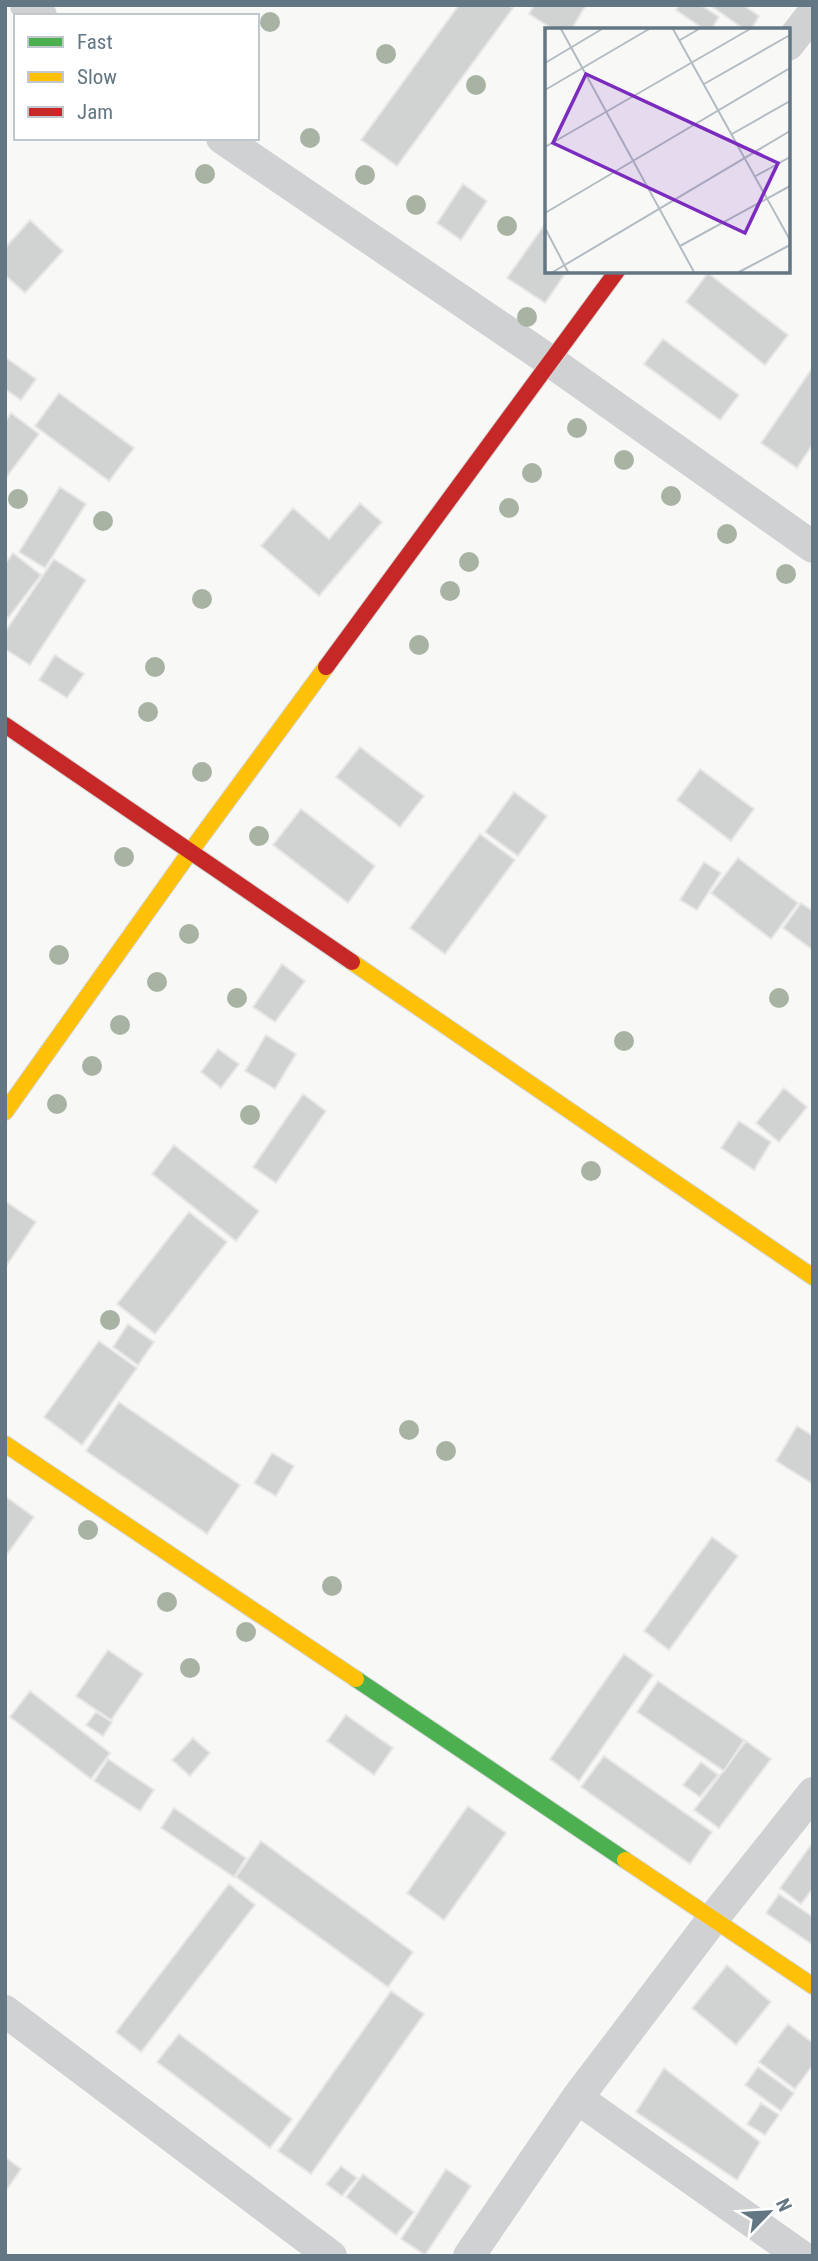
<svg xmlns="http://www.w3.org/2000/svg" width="818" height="2261" viewBox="0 0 818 2261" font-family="'Roboto Condensed',sans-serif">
<rect width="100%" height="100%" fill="#f8f8f7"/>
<path fill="#d1d3d3" stroke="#e7e7e6" stroke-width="2" d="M459 5H509L513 8 397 166 361 140Z
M534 5H586L571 30H554L529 14Z
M680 5H701L719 17 711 30H705L676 10Z
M710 5H743L759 16 751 30H745Z
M463 184 487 201 461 240 437 223Z
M30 220 63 251 25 293 5 275V248Z
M547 221V271H567L545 303 507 278Z
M708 273 788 335 765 365 686 302Z
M663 339 739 395 720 420 644 364Z
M5 357 36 379 21 400 5 389Z
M813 367V444L797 468 761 443Z
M59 393 134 448 109 481 35 426Z
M11 413 39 434 5 479V422Z
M60 487 86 504 45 568 19 552Z
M360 503 382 522 319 596 261 546 293 508 329 539Z
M13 553 41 575 8 618 5 615V564Z
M54 559 86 580 30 665 5 649V632Z
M55 655 84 674 67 698 39 680Z
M360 747 424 796 400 827 336 777Z
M700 769 754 809 731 841 677 800Z
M514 792 547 816 518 856 485 832Z
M301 809 375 866 348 903 273 845Z
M480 834 515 860 445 954 410 928Z
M738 858 798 903 771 939 711 893Z
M704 862 721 873 697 910 680 900Z
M801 903 813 911V950L783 928Z
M282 964 305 981 275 1022 253 1007Z
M266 1035 296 1054 275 1089 245 1071Z
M218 1049 239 1064 221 1088 201 1072Z
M784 1088 807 1107 779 1142 756 1123Z
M303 1094 326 1111 276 1183 253 1167Z
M739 1121 771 1142 754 1170 721 1148Z
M174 1145 259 1211 236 1241 152 1174Z
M5 1201 36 1222 5 1268Z
M189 1212 227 1242 155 1334 117 1304Z
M128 1324 154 1342 138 1365 113 1347Z
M99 1341 137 1368 82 1445 44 1417Z
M119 1402 240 1485 207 1534 86 1451Z
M797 1426 813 1436V1484L776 1461Z
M272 1453 294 1466 276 1496 254 1483Z
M5 1496 34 1517 5 1557Z
M712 1537 738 1556 669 1650 644 1631Z
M108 1650 143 1674 111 1720 76 1696Z
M624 1654 653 1675 579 1781 550 1759Z
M658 1681 744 1740 724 1771 637 1712Z
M30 1691 110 1753 91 1779 10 1717Z
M96 1712 112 1722 103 1736 86 1725Z
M346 1715 393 1748 374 1775 327 1741Z
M193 1738 210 1753 190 1776 172 1760Z
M746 1741 771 1759 719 1828 694 1810Z
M604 1756 712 1832 690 1864 581 1787Z
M108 1759 154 1790 140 1811 94 1781Z
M701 1762 718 1775 700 1797 683 1785Z
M468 1806 506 1833 444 1920 407 1893Z
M174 1808 246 1858 234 1877 161 1828Z
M261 1841 413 1952 388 1987 236 1877Z
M813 1842V1888L801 1904 780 1888Z
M229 1884 255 1905 141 2052 116 2032Z
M779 1894 813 1917V1945L766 1913Z
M727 1965 771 2002 736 2045 692 2008Z
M391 1991 424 2014 311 2174 278 2151Z
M788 2024 813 2043V2065L795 2089 759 2062Z
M179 2034 292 2119 270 2148 157 2062Z
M758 2067 794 2093 781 2111 745 2085Z
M664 2068 760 2142 737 2180 636 2112Z
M761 2103 779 2115 765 2135 747 2124Z
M5 2157 21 2169 5 2192Z
M341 2166 357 2178 342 2196 326 2184Z
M446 2169 471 2186 425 2255 401 2239Z
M363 2174 414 2212 396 2235 346 2197Z"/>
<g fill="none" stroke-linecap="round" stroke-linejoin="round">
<g stroke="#d4d6d6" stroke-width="18">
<path id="fast" d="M356 1679 625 1860"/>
</g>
<g stroke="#d4d6d6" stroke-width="18">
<path id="slow" d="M352 962 813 1277
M5 1112 190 852 326 667
M5 1444 356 1679
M625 1860 813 1986"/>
</g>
<g stroke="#d4d6d6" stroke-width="18">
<path id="jam" d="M326 667 617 271
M5 725 352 962"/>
</g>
<path stroke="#d0d1d2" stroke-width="32" d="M26 5 41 16
M788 45 813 13
M222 138 550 361 813 547
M5 2011 331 2256
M577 2098 801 2256
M469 2256 577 2098 712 1920 813 1793"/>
<use href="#fast" stroke="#4caf50" stroke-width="16"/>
<use href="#slow" stroke="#ffc107" stroke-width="16"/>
<use href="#jam" stroke="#c62828" stroke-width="16"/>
</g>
<g fill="#a8b3a4">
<circle cx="270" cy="22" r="10"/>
<circle cx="386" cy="54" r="10"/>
<circle cx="476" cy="85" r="10"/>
<circle cx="310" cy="138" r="10"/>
<circle cx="205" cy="174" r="10"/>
<circle cx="365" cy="175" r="10"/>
<circle cx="416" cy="205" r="10"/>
<circle cx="507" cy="226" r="10"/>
<circle cx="527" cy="317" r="10"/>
<circle cx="577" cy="428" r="10"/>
<circle cx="624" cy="460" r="10"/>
<circle cx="532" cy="473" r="10"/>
<circle cx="671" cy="496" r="10"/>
<circle cx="18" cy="499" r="10"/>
<circle cx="509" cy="508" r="10"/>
<circle cx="103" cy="521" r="10"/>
<circle cx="727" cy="534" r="10"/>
<circle cx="469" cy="562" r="10"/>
<circle cx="786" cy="574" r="10"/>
<circle cx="450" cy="591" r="10"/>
<circle cx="202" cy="599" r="10"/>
<circle cx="419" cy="645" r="10"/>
<circle cx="155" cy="667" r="10"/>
<circle cx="148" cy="712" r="10"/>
<circle cx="202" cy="772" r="10"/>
<circle cx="259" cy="836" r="10"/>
<circle cx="124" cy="857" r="10"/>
<circle cx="189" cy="934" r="10"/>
<circle cx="59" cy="955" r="10"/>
<circle cx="157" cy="982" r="10"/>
<circle cx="237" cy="998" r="10"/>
<circle cx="779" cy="998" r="10"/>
<circle cx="120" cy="1025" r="10"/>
<circle cx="624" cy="1041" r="10"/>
<circle cx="92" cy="1066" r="10"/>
<circle cx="57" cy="1104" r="10"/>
<circle cx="250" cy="1115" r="10"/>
<circle cx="591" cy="1171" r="10"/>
<circle cx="110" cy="1320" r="10"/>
<circle cx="409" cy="1430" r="10"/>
<circle cx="446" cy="1451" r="10"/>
<circle cx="88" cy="1530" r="10"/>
<circle cx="332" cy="1586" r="10"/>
<circle cx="167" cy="1602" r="10"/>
<circle cx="246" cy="1632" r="10"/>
<circle cx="190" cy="1668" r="10"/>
</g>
<g transform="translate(545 28)">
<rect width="245" height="245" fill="#f8f8f7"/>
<path fill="none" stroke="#b3bcc2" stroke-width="2" d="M16 1 149 244M128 1 245 212M135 12 154 1M0 35 57 1M159 56 245 7M0 62 104 1M187 106 245 73M0 119 205 1M209 149 245 129M0 185 245 40M0 200 23 244M135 218 245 158M8 244 245 103M194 244 245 217"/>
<path fill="#7b2cbf" fill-opacity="0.15" stroke="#7b2cbf" stroke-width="3.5" d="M41 46 233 135 200 205 8 115Z"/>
<rect width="245" height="245" fill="none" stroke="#627683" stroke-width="3.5"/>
</g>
<rect width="818" height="2261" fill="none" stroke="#627683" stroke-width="14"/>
<rect x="14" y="14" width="245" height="126" fill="#ffffff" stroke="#c0c8cd" stroke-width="2"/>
<rect x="28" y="37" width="35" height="10" fill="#4caf50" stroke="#c0c8cd" stroke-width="2"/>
<text x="77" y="49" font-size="21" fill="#627683">Fast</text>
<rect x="28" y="72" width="35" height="10" fill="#ffc107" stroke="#c0c8cd" stroke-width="2"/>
<text x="77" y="84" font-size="21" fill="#627683">Slow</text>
<rect x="28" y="107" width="35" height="10" fill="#c62828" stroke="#c0c8cd" stroke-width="2"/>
<text x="77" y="119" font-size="21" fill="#627683">Jam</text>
<g transform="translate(769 2212) rotate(65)" stroke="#ffffff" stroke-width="5" paint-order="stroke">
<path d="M0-5L12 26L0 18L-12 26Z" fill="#627683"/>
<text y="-10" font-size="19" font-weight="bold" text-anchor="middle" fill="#627683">N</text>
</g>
</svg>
